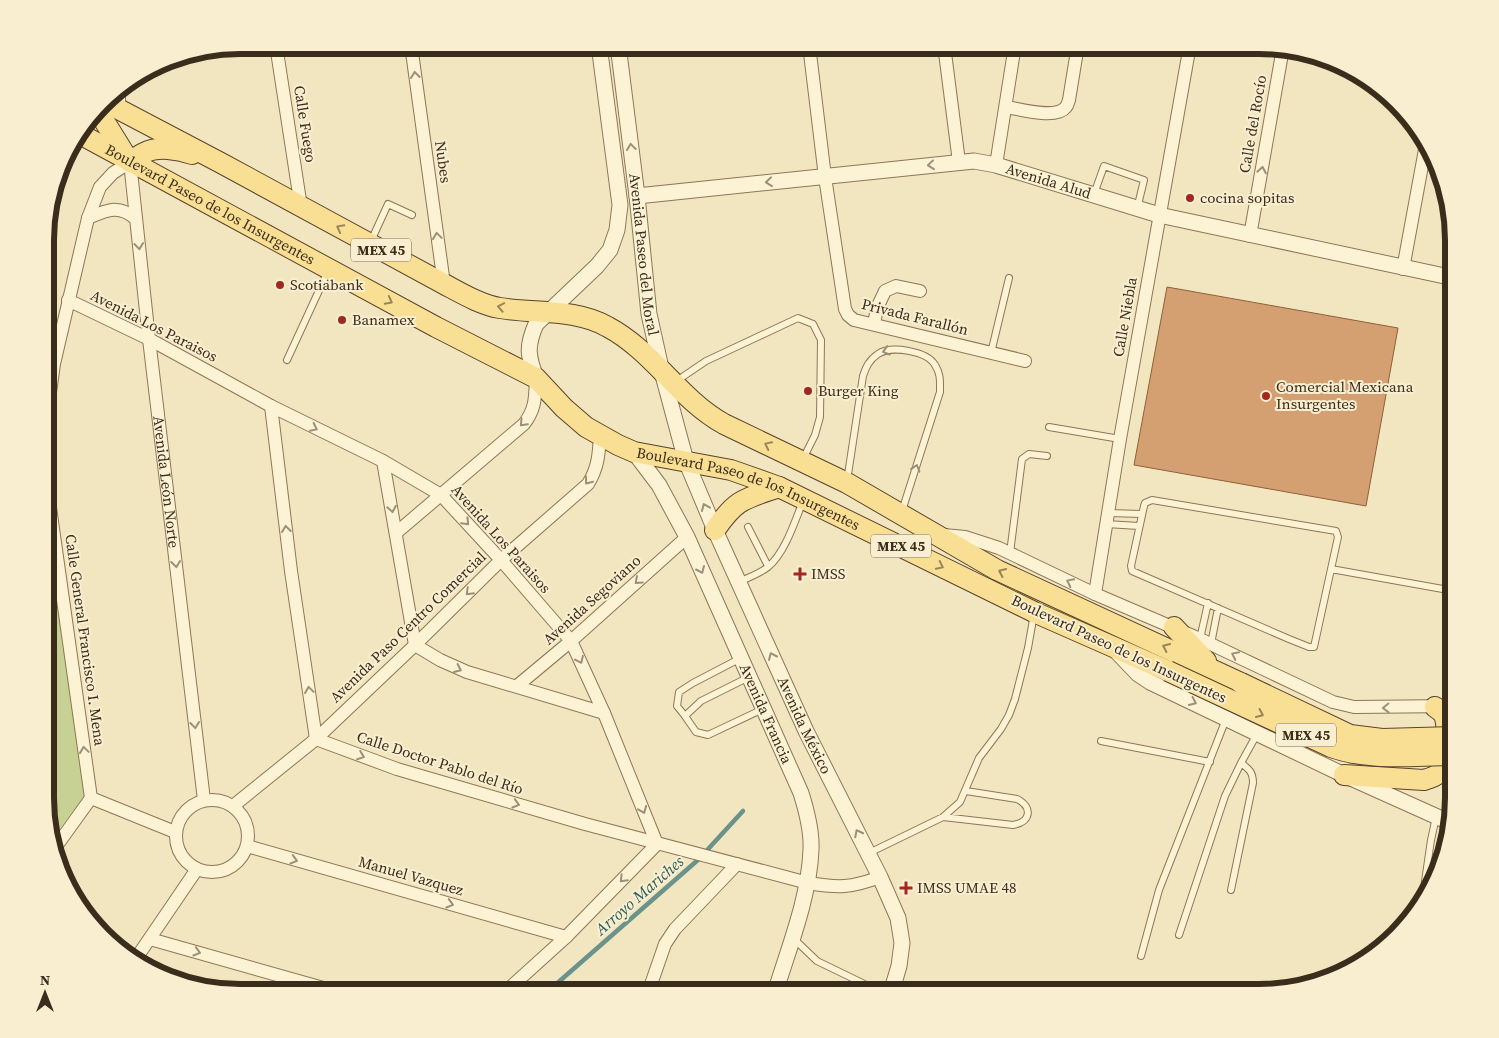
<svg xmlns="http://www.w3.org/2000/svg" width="1499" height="1038" viewBox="0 0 1499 1038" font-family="'Source Serif 4',serif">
<rect width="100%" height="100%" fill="#f2e6c0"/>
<path fill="#c6d193" d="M47 509 93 784 52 839 47 823Z"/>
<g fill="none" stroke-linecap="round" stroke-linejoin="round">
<path stroke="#69938b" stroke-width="4.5" d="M546 993 699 859 743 811"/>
</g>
<path fill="#d4a072" stroke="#8e603a" d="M1167 287 1398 328 1366 506 1134 465Z"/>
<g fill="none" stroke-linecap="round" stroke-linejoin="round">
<g stroke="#8d7656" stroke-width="8">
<path id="service" d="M1094 194 1104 166 1144 180 1137 209
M371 241 388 204 412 215
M991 353 1009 278
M287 360 328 271
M675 382 706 361 798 318 813 324 821 340 820 417 815 435 803 459
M1049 427 1120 439
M847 481 863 376C866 367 869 360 878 354 891 345 927 351 935 365 941 374 940 382 940 392L902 511
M1152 500 1336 531 1338 537 1314 647H1309L1289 639 1132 571 1131 566 1144 506 1145 503Z
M1108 513 1142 514
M1106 524 1139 526
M748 527 768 566
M1010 553 1022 459 1029 454 1047 456
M1331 569 1454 591
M739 582C749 577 759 574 768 567 785 553 795 521 803 501
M1200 639 1208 603
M1211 644 1218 608
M749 677 701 701 685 716 696 732 708 735 763 709
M685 716 677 706 679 692 693 683 741 658
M1101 741 1210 762
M943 817 1013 825C1031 822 1033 807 1017 799L966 791
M869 853 943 817 960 802 979 758 1001 729 1009 715 1015 699 1028 648 1034 614
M1231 890 1253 783C1253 772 1249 769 1241 763
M1422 902 1431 840 1436 817
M1179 935 1225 796 1241 763 1257 734
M793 938 817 961 883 993
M1141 956 1159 890 1226 719"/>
</g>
<g stroke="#8d7656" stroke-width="14">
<g id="minor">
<path d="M276 45 301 207"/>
<path d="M411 45 444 284"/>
<path d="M809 45 825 177 845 309 848 315 854 320 1025 361"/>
<path d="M944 45 959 162"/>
<path d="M1006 107C1020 109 1056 120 1066 107 1068 105 1068 102 1069 100L1078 45"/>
<path d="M996 165 1015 45"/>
<path d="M88 218C107 210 119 204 136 219"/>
<path d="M1250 236 1283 48"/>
<path d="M1403 269 1426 144"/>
<path d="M68 300 149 339 271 406 383 461 441 495 501 560 571 641 604 713 657 844 566 937 504 993"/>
<path d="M874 324 877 308 885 291 896 286 920 291"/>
<path d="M271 406 291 571 316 739"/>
<path id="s1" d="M47 414 54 364 88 218 100 187 113 173 130 162 149 339 204 800"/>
<path d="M383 461 415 645"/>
<path d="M47 486 91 798"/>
<path d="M396 533 524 424C536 408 535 398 536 378"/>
<path d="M944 535 965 537 999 548 1095 594 1200 639 1333 702 1354 707 1454 706"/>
<path d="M1095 594 1120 439 1190 45"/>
<path d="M415 645 440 660 467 672 604 713"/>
<path d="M517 686 571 641 687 537"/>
<path d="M316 739 397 769 585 824 808 883C838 888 851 888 880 877"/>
<path d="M91 798 175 832"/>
<circle cx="212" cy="836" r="36"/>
<path d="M233 806 316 739 415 645 501 560 588 484C598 468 599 454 600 435"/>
<path d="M247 846 566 937"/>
<path d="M55 848 91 798"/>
<path d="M150 939 341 993"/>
<path d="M135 960 197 869"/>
<path d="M648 993 665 944 675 929 737 864"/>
</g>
</g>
<g stroke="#8d7656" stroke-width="17">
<g id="tertiary">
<path id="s2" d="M618 45 637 196 649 314 661 368 686 461 715 530 806 731 880 877 898 918 902 943 899 966 891 993"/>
<path d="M117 90 118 108"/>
<path id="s3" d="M637 196 974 161 996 165 1159 215 1454 278"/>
<path d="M536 378C528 356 526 347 536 324L597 266 610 250 617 230 620 205 599 45"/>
<path id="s4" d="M634 452 659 485 687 537 801 793C807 812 812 831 811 850 809 898 789 947 775 993"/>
<path d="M1117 652 1138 674 1150 682 1344 775 1451 823"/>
</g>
</g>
<g stroke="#5a442b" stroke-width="22">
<g id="primary">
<path d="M105 102 221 163 444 284C461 293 481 305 500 308 535 314 575 308 608 327 653 351 679 399 724 424L847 483 997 570 1241 683"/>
<path d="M98 111 129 161"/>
<path id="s5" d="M80 134 436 327 536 378 564 408 586 427 618 445 634 452 731 470 779 487 1034 612 1168 671"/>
<path d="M130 162C135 159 139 155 144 153 157 146 178 149 192 154"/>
<path d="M715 530C736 499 744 499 779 487"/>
<path d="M1174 627 1206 661"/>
<path d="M1344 775 1424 780C1430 778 1435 777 1439 773 1445 766 1448 727 1445 718 1444 713 1439 710 1435 707"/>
</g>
</g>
<use href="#service" stroke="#fcf2d4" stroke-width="6"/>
<use href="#minor" stroke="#fcf2d4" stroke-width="12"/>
<use href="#tertiary" stroke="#fcf2d4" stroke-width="15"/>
<use href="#primary" stroke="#f9df94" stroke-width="20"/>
<g stroke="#5a442b" stroke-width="22" stroke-linecap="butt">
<path id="primary-bridge" d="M1168 671 1331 747C1370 761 1412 755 1454 755
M1241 683 1350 735 1382 739 1454 737"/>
</g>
<use href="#primary-bridge" stroke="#f9df94" stroke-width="20"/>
</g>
<defs><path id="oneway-chevron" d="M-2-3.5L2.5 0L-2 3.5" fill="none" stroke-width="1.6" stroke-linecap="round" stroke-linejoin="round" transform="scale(1.25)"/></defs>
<g stroke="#9c9078">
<use href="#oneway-chevron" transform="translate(415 75) rotate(-97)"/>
<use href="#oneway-chevron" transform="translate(631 147) rotate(-97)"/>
<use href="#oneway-chevron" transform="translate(931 165) rotate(174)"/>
<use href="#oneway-chevron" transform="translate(1262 170) rotate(-80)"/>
<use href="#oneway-chevron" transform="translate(769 182) rotate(174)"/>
<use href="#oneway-chevron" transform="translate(437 236) rotate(-98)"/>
<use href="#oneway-chevron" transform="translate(139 246) rotate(84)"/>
<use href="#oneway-chevron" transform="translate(886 351) rotate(164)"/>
<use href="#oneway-chevron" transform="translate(523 423) rotate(133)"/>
<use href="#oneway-chevron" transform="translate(314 428) rotate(26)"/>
<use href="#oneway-chevron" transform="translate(916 468) rotate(-73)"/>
<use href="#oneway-chevron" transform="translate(588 481) rotate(128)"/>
<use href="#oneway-chevron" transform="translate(705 507) rotate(-113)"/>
<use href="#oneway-chevron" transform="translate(392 509) rotate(80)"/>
<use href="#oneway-chevron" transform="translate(466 522) rotate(47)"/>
<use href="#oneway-chevron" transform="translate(286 529) rotate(-97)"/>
<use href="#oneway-chevron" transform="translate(176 564) rotate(83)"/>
<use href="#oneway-chevron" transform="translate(701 570) rotate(66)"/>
<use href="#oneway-chevron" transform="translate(638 581) rotate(138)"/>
<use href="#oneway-chevron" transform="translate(1070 582) rotate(-154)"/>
<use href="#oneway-chevron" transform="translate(469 592) rotate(135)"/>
<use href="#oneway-chevron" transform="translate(1235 655) rotate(-154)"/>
<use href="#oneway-chevron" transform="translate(772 656) rotate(-114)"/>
<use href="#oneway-chevron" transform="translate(580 660) rotate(65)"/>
<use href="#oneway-chevron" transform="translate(458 669) rotate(25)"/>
<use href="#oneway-chevron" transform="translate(309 690) rotate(-98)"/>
<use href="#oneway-chevron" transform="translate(1193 702) rotate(25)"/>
<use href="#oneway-chevron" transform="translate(1386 708) rotate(179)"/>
<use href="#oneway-chevron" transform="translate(195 725) rotate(83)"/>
<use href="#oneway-chevron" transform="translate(84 750) rotate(-98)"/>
<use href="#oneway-chevron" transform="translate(361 756) rotate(21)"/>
<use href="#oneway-chevron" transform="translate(516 804) rotate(16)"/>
<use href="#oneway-chevron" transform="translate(643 810) rotate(68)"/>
<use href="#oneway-chevron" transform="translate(858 833) rotate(-117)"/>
<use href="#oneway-chevron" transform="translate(294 860) rotate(16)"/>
<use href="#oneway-chevron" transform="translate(623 879) rotate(134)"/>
<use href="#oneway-chevron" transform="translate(450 904) rotate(16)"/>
<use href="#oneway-chevron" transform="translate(197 952) rotate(16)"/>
</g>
<g stroke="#9a8658">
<use href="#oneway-chevron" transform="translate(340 228) rotate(-152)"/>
<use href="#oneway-chevron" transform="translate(389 301) rotate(28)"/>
<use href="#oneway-chevron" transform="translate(501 307) rotate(-169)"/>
<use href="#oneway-chevron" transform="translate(768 445) rotate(-154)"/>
<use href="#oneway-chevron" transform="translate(940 566) rotate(26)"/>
<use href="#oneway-chevron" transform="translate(1002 572) rotate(-155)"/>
<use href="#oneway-chevron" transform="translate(1166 647) rotate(-155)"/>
<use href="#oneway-chevron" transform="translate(1260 714) rotate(25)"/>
</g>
<g fill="#a12721" stroke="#f9efd0" stroke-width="2">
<circle cx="1190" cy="198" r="5"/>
<circle cx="280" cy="285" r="5"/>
<circle cx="342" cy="320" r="5"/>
<circle cx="808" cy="391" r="5"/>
<circle cx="1266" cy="396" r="5"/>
<path d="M797.5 566.5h5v5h5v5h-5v5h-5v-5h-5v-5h5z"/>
<path d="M903.5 880.5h5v5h5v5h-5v5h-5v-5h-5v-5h5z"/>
</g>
<g text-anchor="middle" stroke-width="4" stroke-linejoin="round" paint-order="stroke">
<g fill="#f9efd0" stroke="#746752" stroke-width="1">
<rect x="351" y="238.5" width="60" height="23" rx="4"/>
<rect x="871" y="534.5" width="60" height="23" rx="4"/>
<rect x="1276" y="723.5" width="60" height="23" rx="4"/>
</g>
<g font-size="14" font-weight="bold" fill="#3b2d1c">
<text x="381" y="255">MEX 45</text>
<text x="901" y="551">MEX 45</text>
<text x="1306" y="740">MEX 45</text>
</g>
<g font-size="15" fill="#3b2d1c" stroke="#f9efd0">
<text transform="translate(305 124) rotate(81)" y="5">Calle Fuego</text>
<text transform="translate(1253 124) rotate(-80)" y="5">Calle del Rocío</text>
<text transform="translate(443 162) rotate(82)" y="5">Nubes</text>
<text dy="5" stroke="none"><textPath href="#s3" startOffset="416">Avenida Alud</textPath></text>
<text dy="5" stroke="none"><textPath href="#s5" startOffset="148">Boulevard Paseo de los Insurgentes</textPath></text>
<text dy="5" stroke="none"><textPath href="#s2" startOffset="211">Avenida Paseo del Moral</textPath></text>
<text transform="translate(915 317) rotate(14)" y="5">Privada Farallón</text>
<text transform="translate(1125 317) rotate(-80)" y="5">Calle Niebla</text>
<text transform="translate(154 326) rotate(27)" y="5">Avenida Los Paraisos</text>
<text dy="5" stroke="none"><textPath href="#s1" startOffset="595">Avenida León Norte</textPath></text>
<text dy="5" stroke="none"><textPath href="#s5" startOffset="762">Boulevard Paseo de los Insurgentes</textPath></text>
<text transform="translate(501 539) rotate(48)" y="5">Avenida Los Paraisos</text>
<text transform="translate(592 600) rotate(-42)" y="5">Avenida Segoviano</text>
<text transform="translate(408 627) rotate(-44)" y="5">Avenida Paso Centro Comercial</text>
<text transform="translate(85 640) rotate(82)" y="5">Calle General Francisco I. Mena</text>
<text transform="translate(1119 649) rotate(25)" y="5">Boulevard Paseo de los Insurgentes</text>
<text dy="5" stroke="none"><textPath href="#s4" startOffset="294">Avenida Francia</textPath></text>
<text dy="5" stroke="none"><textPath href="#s2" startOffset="712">Avenida México</textPath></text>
<text transform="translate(440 763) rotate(18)" y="5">Calle Doctor Pablo del Río</text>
<text transform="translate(411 876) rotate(16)" y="5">Manuel Vazquez</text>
</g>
<g font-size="15" fill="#3b2d1c" stroke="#f9efd0" text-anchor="start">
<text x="1200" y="203">cocina sopitas</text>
<text x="290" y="290">Scotiabank</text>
<text x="352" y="325">Banamex</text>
<text x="1276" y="392">Comercial Mexicana<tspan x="1276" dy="17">Insurgentes</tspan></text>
<text x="818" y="396">Burger King</text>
<text x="811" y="579">IMSS</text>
<text x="917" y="893">IMSS UMAE 48</text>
</g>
<g font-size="16" font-style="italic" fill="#2a5c5c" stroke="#f9efd0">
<text transform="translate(639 895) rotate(-41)" y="6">Arroyo Mariches</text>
</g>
</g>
<path d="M0 0H1499V1038H0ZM240 54H1259A186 186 0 0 1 1445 240V798A186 186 0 0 1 1259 984H240A186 186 0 0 1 54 798V240A186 186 0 0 1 240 54Z" fill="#f9efd0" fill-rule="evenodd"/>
<path fill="none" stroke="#3b2d1c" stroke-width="6" d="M240 54H1259A186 186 0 0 1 1445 240V798A186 186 0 0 1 1259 984H240A186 186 0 0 1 54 798V240A186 186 0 0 1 240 54Z"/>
<g transform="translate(45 993)" stroke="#f9efd0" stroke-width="4" paint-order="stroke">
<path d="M0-4L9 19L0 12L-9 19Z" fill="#3b2d1c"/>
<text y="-8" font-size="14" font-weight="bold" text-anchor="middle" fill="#3b2d1c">N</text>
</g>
</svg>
